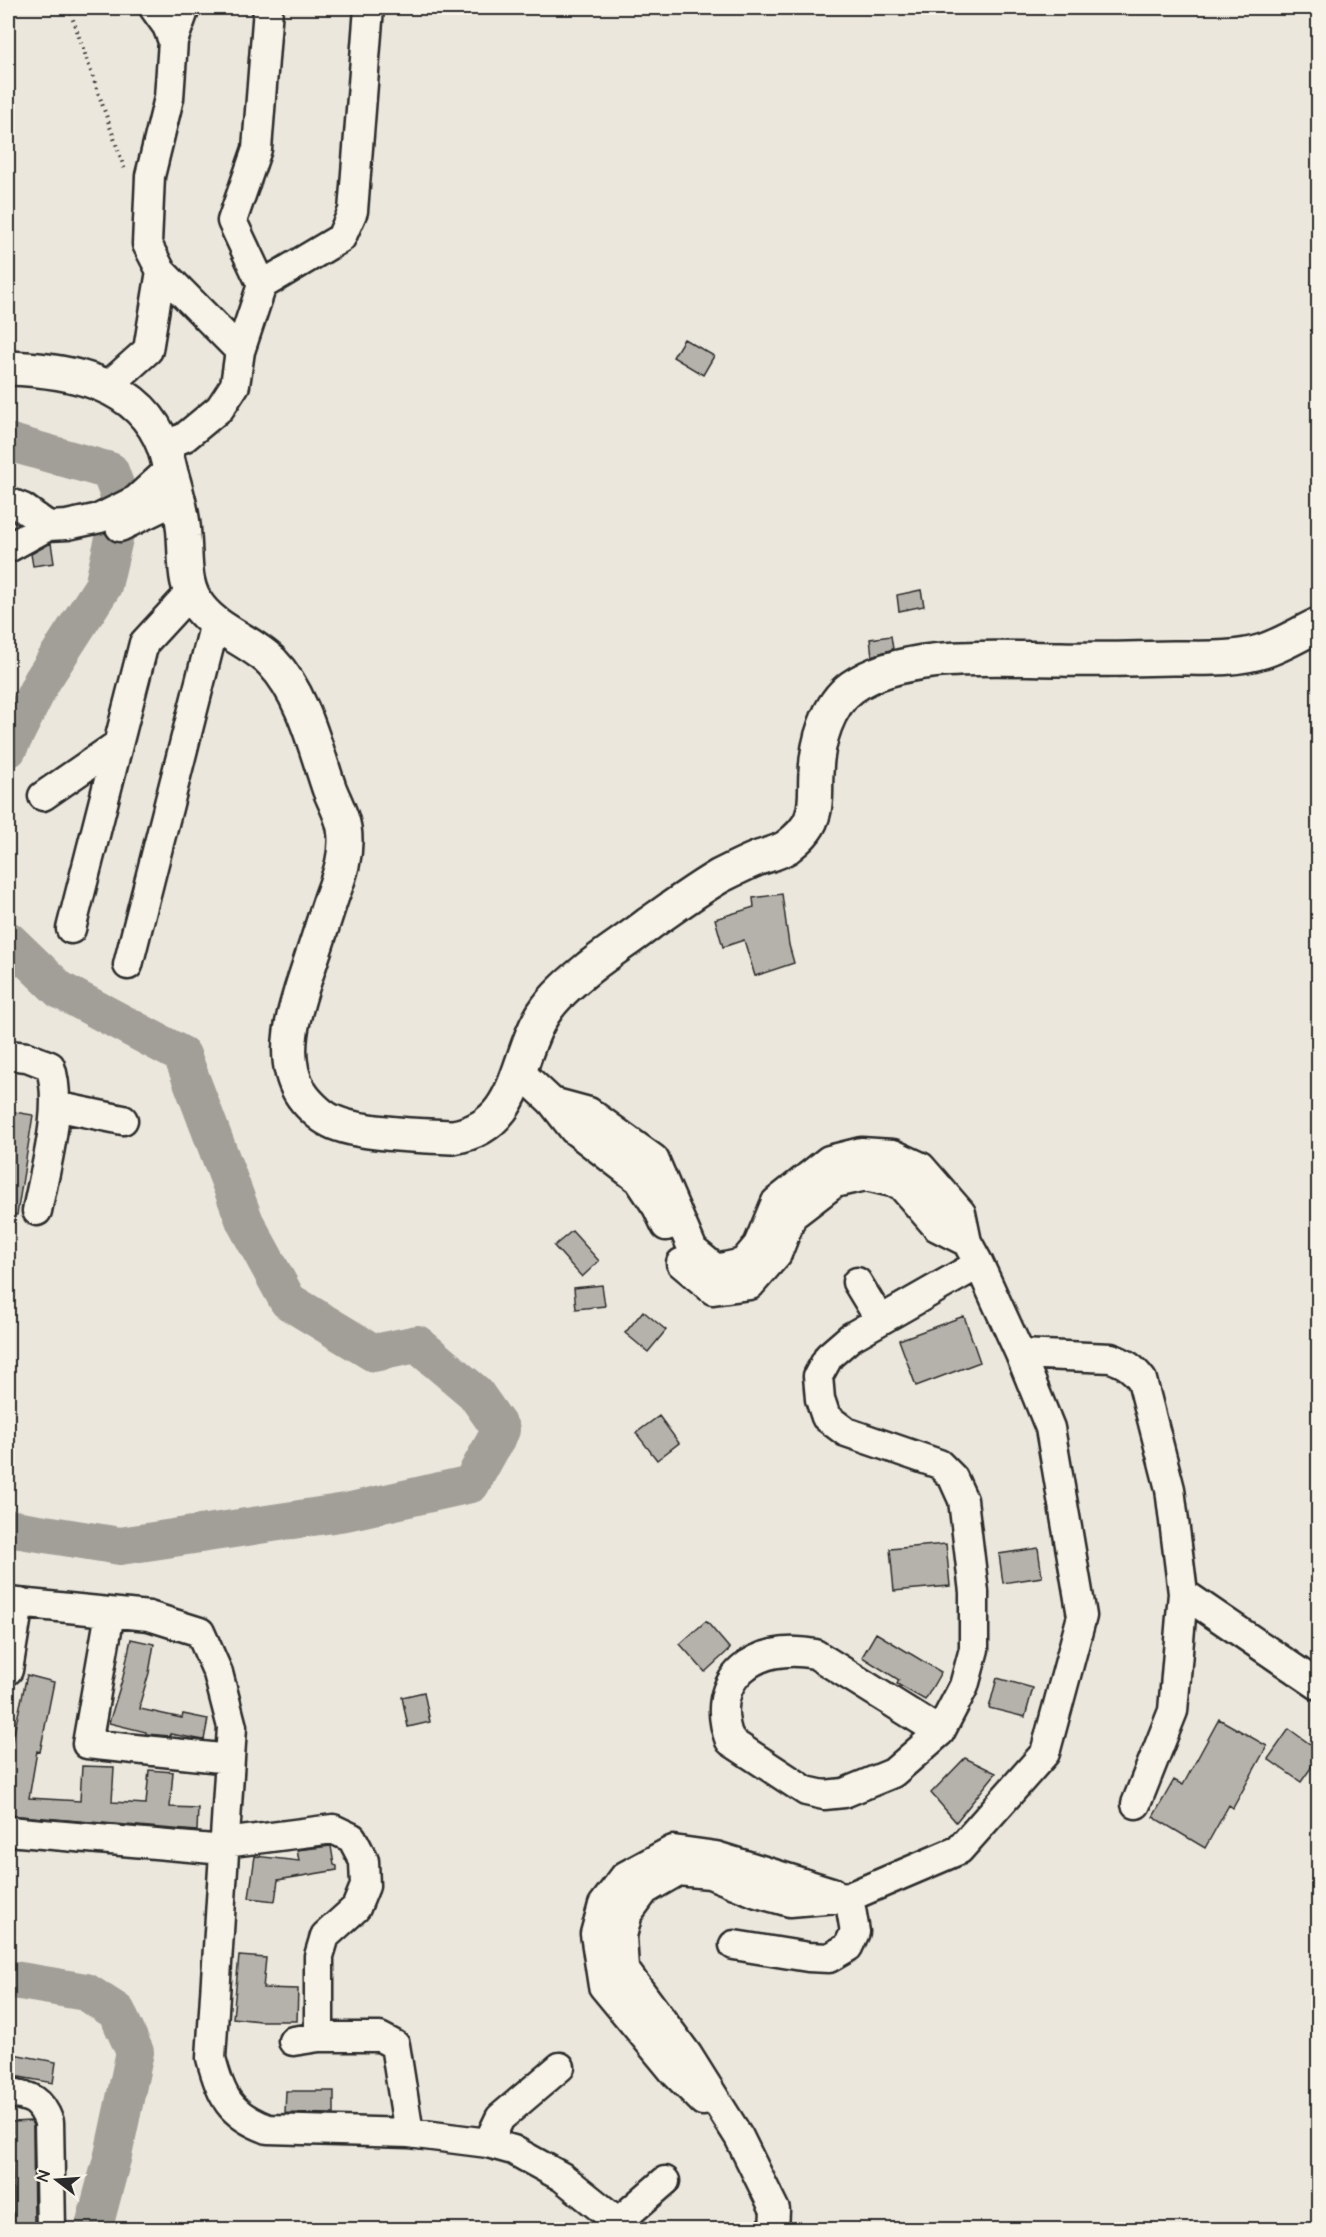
<svg xmlns="http://www.w3.org/2000/svg" width="1326" height="2237" viewBox="0 0 1326 2237" font-family="'Architects Daughter',sans-serif">
<rect width="100%" height="100%" fill="#ebe7dd"/>
<filter id="ink" filterUnits="userSpaceOnUse"><feTurbulence type="fractalNoise" baseFrequency=".0167" numOctaves="2"/><feDisplacementMap in="SourceGraphic" scale="12" xChannelSelector="R" yChannelSelector="G"/><feConvolveMatrix kernelMatrix="1 2 1 2 8 2 1 2 1" color-interpolation-filters="sRGB"/></filter>
<g filter="url(#ink)">
<g fill="none" stroke-linecap="round" stroke-linejoin="round">
<path stroke="#a29f98" stroke-width="38" d="M8 442 110 471 122 504 103 586 42 681 8 749
M8 940 60 990 182 1055 245 1222 288 1301 374 1353 417 1344 475 1393 501 1430 471 1484 346 1512 120 1546 8 1528
M8 1979 86 1992 117 2012 135 2052 113 2155 93 2230"/>
</g>
<path fill="#b5b2ab" stroke="#2b2b2b" stroke-width="1.5" d="M684 339 714 356 703 375 673 357Z
M51 543 54 563 33 566 31 554Z
M921 590 924 606 899 611 897 595Z
M891 636 893 649 872 656 870 639Z
M782 894 789 945 794 963 755 976 744 940 723 947 715 919 754 907 753 898Z
M8 1111 33 1115 17 1215 8 1214Z
M572 1231 599 1261 582 1277 554 1246Z
M602 1285 605 1306 576 1309 574 1288Z
M643 1311 666 1330 648 1352 625 1333Z
M964 1316 980 1362 916 1386 899 1340Z
M659 1416 679 1443 657 1460 636 1433Z
M946 1544 950 1586 894 1591 890 1549Z
M1038 1548 1042 1577 1003 1583 999 1554Z
M706 1621 730 1649 705 1672 680 1644Z
M876 1633 941 1672 925 1700 897 1684 899 1680 862 1657Z
M131 1639 154 1644 149 1673 140 1703 141 1704 140 1709 182 1718 183 1714 208 1719 204 1740 170 1734V1736L146 1734V1732L109 1723 123 1677Z
M27 1675 54 1682 40 1752 37 1751 29 1798 80 1801 82 1766 114 1767 112 1802 146 1804 149 1770 173 1772 170 1807 198 1808 197 1831 8 1815 9 1786H8V1755H9Z
M997 1678 1033 1688 1025 1717 989 1708Z
M424 1692 430 1722 408 1727 402 1697Z
M1219 1719 1267 1746 1233 1808 1229 1805 1205 1848 1153 1817 1174 1780 1183 1785Z
M1289 1729 1318 1750V1758L1301 1782 1268 1759Z
M965 1758 996 1773 956 1822 931 1793Z
M331 1846 334 1865 337 1866V1870L278 1880 275 1901 249 1898 255 1856 299 1861 297 1850Z
M239 1956 266 1958 263 1988 298 1989 297 2021H259L233 2018Z
M8 2053 56 2062 53 2083 8 2075Z
M286 2091H334V2114L285 2113Z
M31 2121 33 2126 34 2229H14L12 2122Z"/>
<g fill="none" stroke-linecap="round" stroke-linejoin="round">
<g stroke="#2b2b2b" stroke-width="33">
<path id="minor" d="M154 8 167 26 173 41
M185 8 173 41 169 98 150 176 147 244 161 271 240 351
M262 285 232 221 257 149 268 8
M108 386 148 350 161 271
M164 446 185 437 220 408 235 385 240 351 262 285 341 238 353 211 369 8
M8 502 23 508 48 526
M120 527 178 499
M8 548 48 526 67 525 100 518 136 500 170 469
M43 796 117 745
M71 929 144 643 190 593
M128 965 215 623
M8 1055 27 1057 50 1066C64 1106 45 1169 37 1211
M520 1072 552 1102 574 1130 639 1180 657 1207 666 1226
M552 1102 589 1112 654 1159 693 1250 716 1269 743 1263 758 1245 776 1202 829 1160 861 1152 893 1154 921 1167 961 1213 967 1242 979 1264 1020 1354 1050 1428 1082 1616 1045 1753 959 1850 849 1897 790 1902 757 1893 710 1874 678 1871 645 1890 628 1913 622 1936 624 1969 687 2054 739 2137 775 2210 774 2230
M55 1106 123 1120
M681 1263 713 1290 750 1285 777 1254 792 1216 835 1183 866 1176 900 1184 937 1227 967 1242
M857 1282 880 1320
M1020 1354 1111 1358C1125 1363 1133 1368 1142 1380L1170 1489 1183 1593 1173 1711 1136 1804
M1183 1593 1318 1685
M8 1602 149 1616 200 1632 218 1673 232 1727 211 2058C221 2097 230 2115 268 2129L409 2133 488 2143 513 2150 562 2177 618 2222 621 2230
M110 1613 87 1744 230 1759
M8 1670 19 1603
M940 1732 815 1654C757 1642 706 1678 730 1741L806 1791 824 1795 844 1793 893 1773 940 1732 964 1686 974 1649V1592L963 1500 953 1478 939 1464 846 1432 826 1417 820 1399 818 1376 829 1356 851 1337 979 1264
M8 1831 224 1850
M225 1843 333 1829 352 1838 364 1861 365 1886 356 1908 325 1936 319 1956V2037
M734 1945 808 1957 829 1958 848 1947 855 1932 849 1897
M293 2041 319 2037H380L395 2045 409 2133
M8 2092C31 2097 40 2098 49 2122L51 2230
M703 2101 674 2072 603 1986 595 1934 603 1905 625 1876 673 1850 716 1856 832 1892
M488 2143 500 2118 560 2067
M618 2222 665 2181"/>
</g>
<g stroke="#2b2b2b" stroke-width="38">
<path id="major" d="M8 368C69 370 140 382 164 447 167 456 169 465 171 473 177 494 183 515 184 536 186 561 183 588 200 608 219 632 251 641 272 662 303 694 315 747 329 788 334 801 342 815 344 828 348 852 340 875 332 896 325 916 319 937 312 957 299 998 276 1051 300 1092 306 1102 320 1116 331 1121 355 1134 423 1136 453 1137 521 1126 514 1060 543 1014 555 995 574 980 591 966 610 951 631 938 650 923 673 907 696 890 720 876 732 870 744 864 756 859 766 855 778 853 787 847 797 839 808 830 812 817 817 804 815 787 816 773 817 743 827 705 852 687 904 650 999 659 1061 659 1098 660 1136 659 1173 658 1202 658 1235 660 1263 651 1282 645 1301 633 1318 625"/>
</g>
<path stroke="#2b2b2b" stroke-width="4" stroke-dasharray="1.5 4.5" stroke-linecap="butt" d="M69 8 125 170"/>
<use href="#minor" stroke="#f7f3e8" stroke-width="28"/>
<use href="#major" stroke="#f7f3e8" stroke-width="33"/>
</g>
</g>
<rect width="1326" height="2237" fill="none" stroke="#f7f3e8" stroke-width="30"/>
<rect x="15" y="15" width="1296" height="2207" fill="none" stroke="#2b2b2b" stroke-width="2" filter="url(#ink)"/>
<g transform="translate(57 2180) rotate(287)" stroke="#f7f3e8" stroke-width="4.5" paint-order="stroke">
<path d="M0-4.5L10 22L0 15L-10 22Z" fill="#2b2b2b"/>
<text y="-9" font-size="16" font-weight="bold" text-anchor="middle" fill="#2b2b2b">N</text>
</g>
</svg>
